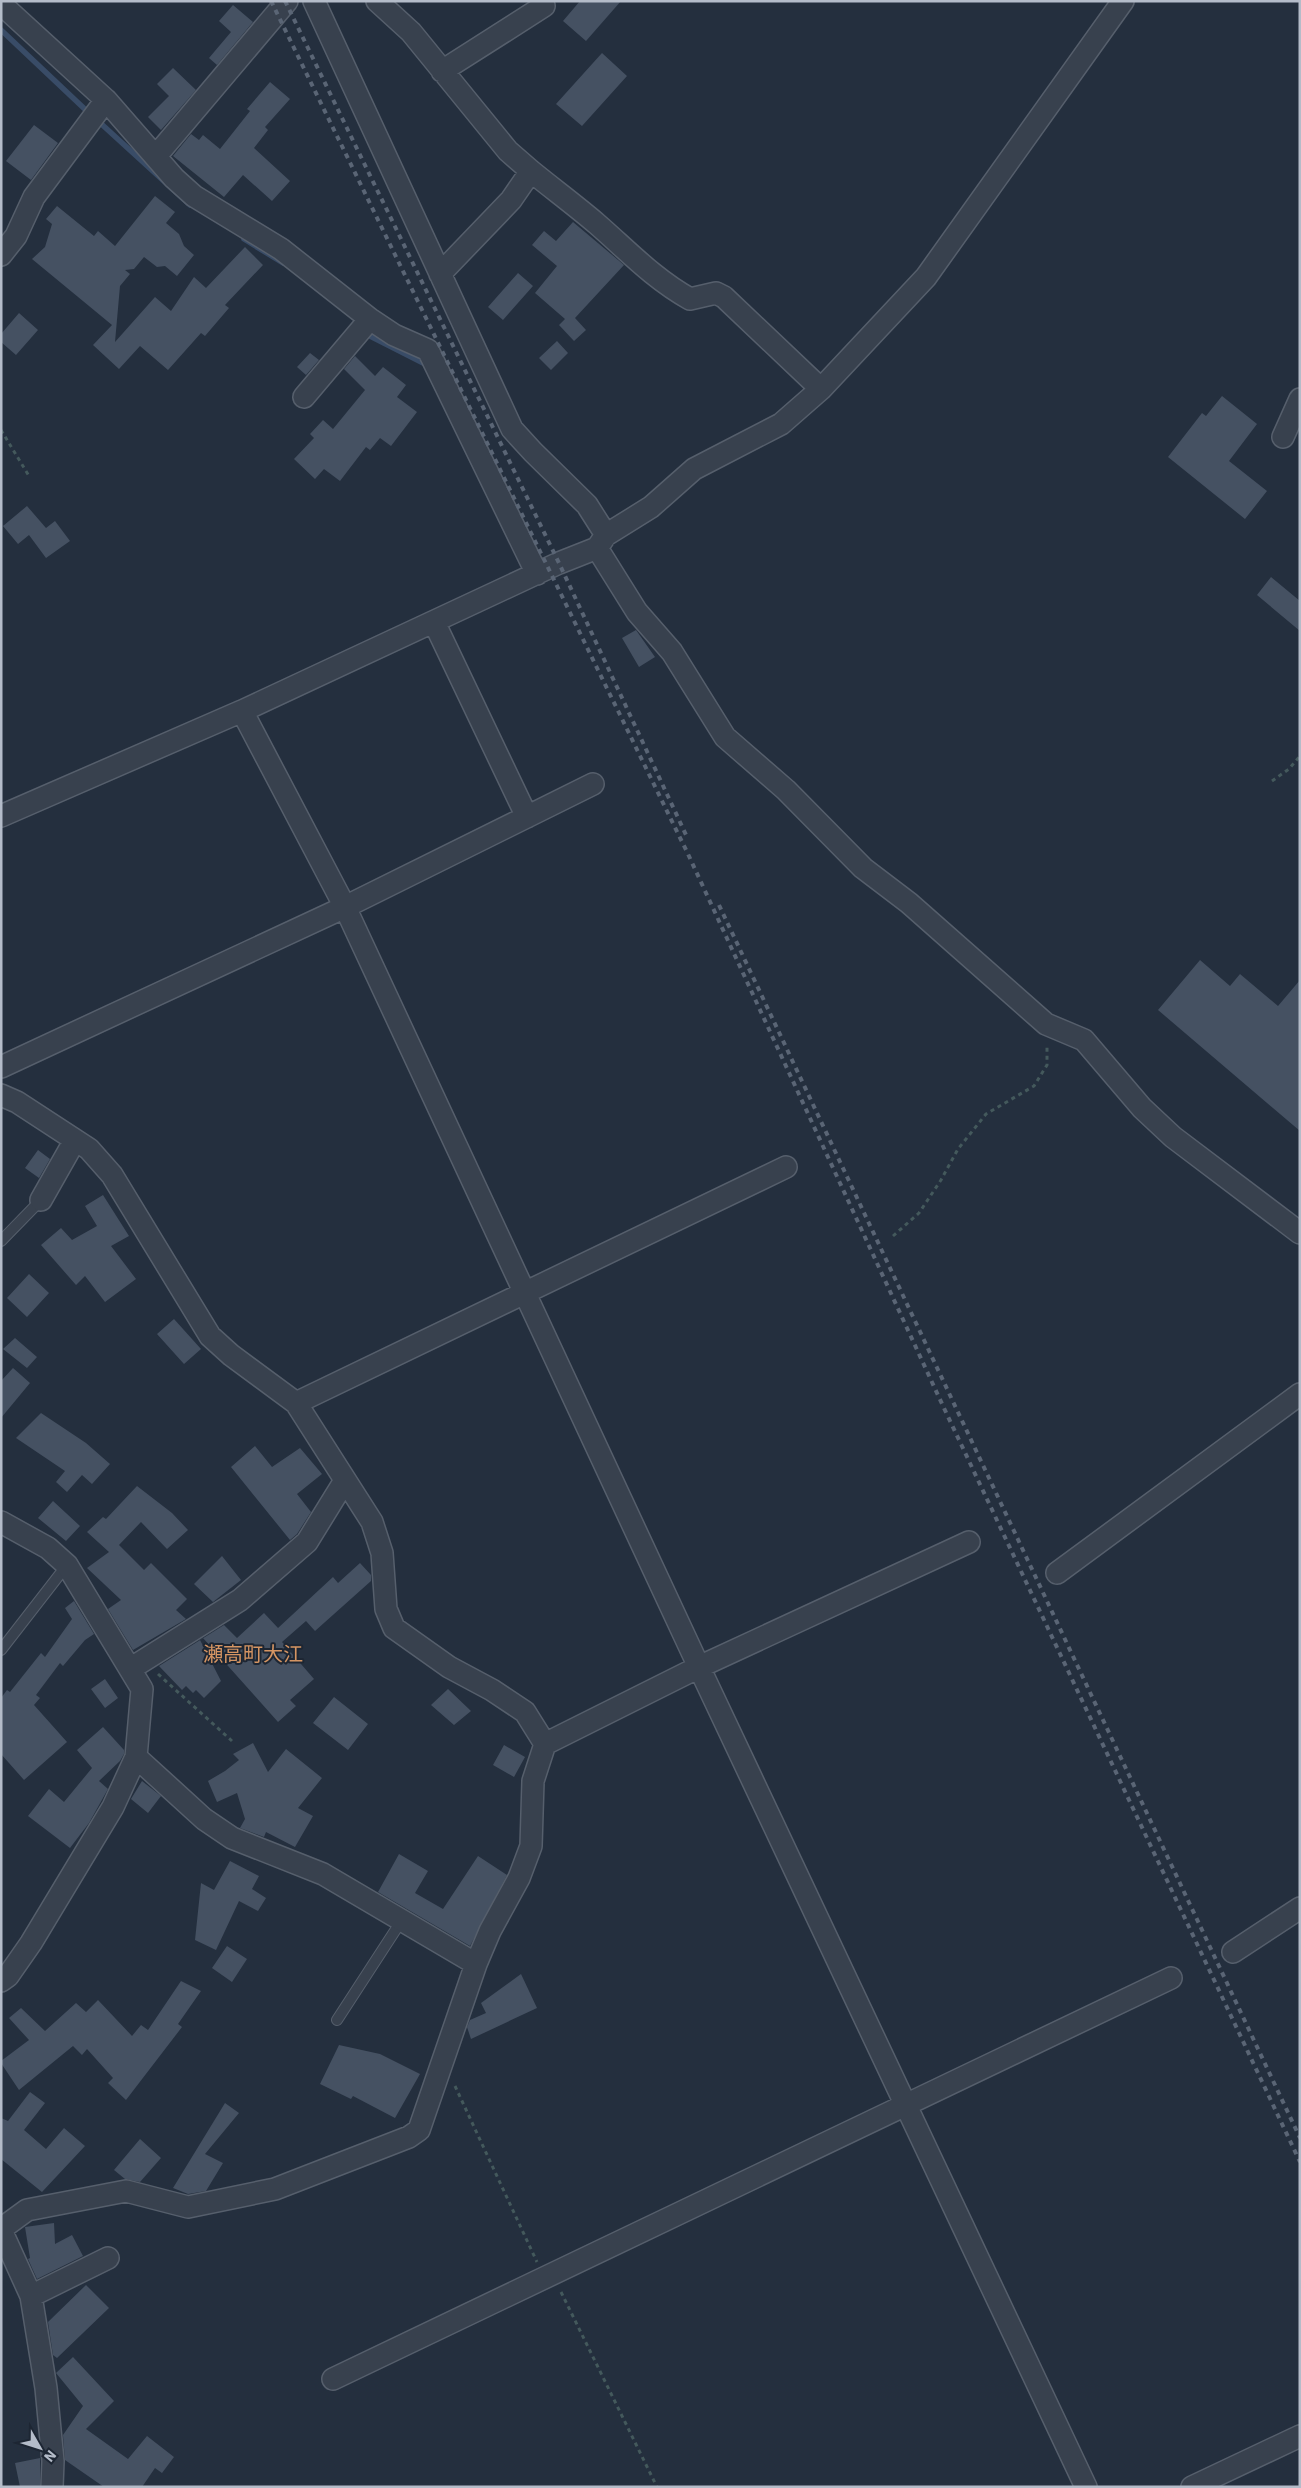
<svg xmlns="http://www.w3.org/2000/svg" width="1301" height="2488" viewBox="0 0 1301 2488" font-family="'IBM Plex Sans','Noto Sans JP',sans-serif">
<rect width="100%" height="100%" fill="#242f3e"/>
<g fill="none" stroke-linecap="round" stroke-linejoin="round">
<path stroke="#394c67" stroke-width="5.5" d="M1 30 90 114
M97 120 190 205
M244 239 283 263
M364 333 429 366"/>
</g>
<path fill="#455162" d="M580 1H621L586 41 563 21Z
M233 5 253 22 217 65 209 58 231 32 219 21Z
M602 53 627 76 582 126 556 104Z
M173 68 196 90 161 130 148 117 169 96 157 84Z
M270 82 290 99 265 127 268 130 254 148 290 181 272 201 243 175 224 197 173 156 191 134 199 140 203 135 220 149 250 111 247 109Z
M34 125 58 143 31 180 6 161Z
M155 196 175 212 166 223 179 234 184 246 194 255 177 276 165 266 157 267 144 257 134 269 125 270 130 274 120 286 115 342 155 297 171 311 194 277 206 288 245 247 263 265 225 305 229 308 205 336 201 333 168 370 140 346 119 369 93 345 112 325 32 259 45 247 52 224 46 219 57 206 94 236 98 231 115 246Z
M573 222 624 265 575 318 586 330 574 341 559 325 565 319 535 293 557 266 532 245 544 231 556 241Z
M518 273 533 286 503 320 488 307Z
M19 313 38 330 16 355 1 342V334Z
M557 341 568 353 551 370 539 358Z
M310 353 319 360 306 375 297 367Z
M355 356 375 376 383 367 406 385 397 397 417 412 391 446 380 438 370 450 366 447 340 481 324 469 315 479 294 459 314 438 310 434 323 420 333 429 365 390 344 369Z
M1222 396 1257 424 1229 461 1267 491 1245 519 1168 457 1202 413 1206 416Z
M27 506 46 528 55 521 70 541 46 558 29 535 18 544 3 526Z
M1271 577 1300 601V631L1257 595Z
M636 630 655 657 639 667 622 638Z
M1200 960 1230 986 1240 974 1278 1006 1300 980V1131L1158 1010Z
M38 1150 50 1159 39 1178 25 1168Z
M103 1195 129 1236 111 1246 136 1279 105 1302 85 1276 76 1285 41 1245 61 1228 72 1240 97 1226 85 1206Z
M29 1274 49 1293 27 1317 7 1298Z
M174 1319 201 1349 184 1364 157 1334Z
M15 1338 37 1357 27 1368 3 1349Z
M13 1368 30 1383 1 1418V1381Z
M41 1413 86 1443 110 1464 92 1484 82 1475 67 1492 56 1482 65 1471 16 1438Z
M255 1446 272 1467 300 1448 322 1474 297 1494 311 1512 297 1534 290 1540 231 1467Z
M137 1486 172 1513 188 1530 167 1549 141 1522 119 1545 144 1570 151 1563 187 1599 176 1610 186 1619 133 1650 108 1609 121 1600 87 1568 109 1552 87 1532 103 1517 106 1519Z
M53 1501 80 1526 66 1541 38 1518Z
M222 1556 241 1580 213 1602 194 1584Z
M360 1563 371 1575V1581L315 1631 306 1621 282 1642 314 1679 290 1700 296 1706 278 1722 203 1638 200 1640 221 1681 204 1698 196 1690 193 1693 186 1686 182 1690 159 1666 224 1625 237 1638 264 1613 278 1628 333 1577 338 1583Z
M74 1601 94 1634 85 1640 63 1666 60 1663 36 1695 40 1698 34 1705 67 1742 24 1780 1 1754V1698L7 1690 10 1692 41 1653 45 1657 72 1619 65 1608Z
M105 1679 118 1698 105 1708 91 1689Z
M448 1689 471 1711 454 1725 431 1705Z
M334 1697 368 1724 348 1750 313 1723Z
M103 1727 124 1750V1754L120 1761 99 1781 108 1789 89 1823 70 1848 28 1816 49 1789 64 1802 92 1768 77 1750Z
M253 1743 268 1772 286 1749 322 1778 298 1808 313 1816 295 1847 266 1832 264 1837 240 1828 245 1819 237 1793 217 1802 208 1781 225 1771 239 1760 233 1754Z
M504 1745 525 1757 514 1777 493 1765Z
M142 1781 161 1796 148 1813 131 1799Z
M399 1854 428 1871 415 1893 443 1909 478 1856 507 1875 470 1946 378 1892Z
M230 1861 259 1876 252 1889 266 1898 258 1911 239 1901 216 1950 195 1940 201 1883 214 1890Z
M227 1946 247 1959 232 1982 212 1968Z
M521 1974 537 2008 471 2039 467 2027 470 2020 486 2013 481 2003Z
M181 1981 201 1991 178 2024 182 2027 126 2100 108 2083 113 2078 87 2049 82 2055 73 2046 19 2090 1 2063V2061L29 2040 9 2018 21 2008 45 2031 76 2003 86 2012 98 2000 132 2036 141 2025 148 2030Z
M339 2045 380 2054 420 2074 395 2118 353 2096 351 2099 320 2084Z
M30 2092 45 2103 24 2130 46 2149 64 2128 85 2146 42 2192 1 2159V2118L8 2121Z
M225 2103 239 2113 205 2154 223 2163 206 2191 188 2194 173 2188Z
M140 2139 161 2158 140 2182 125 2179 114 2170Z
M54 2223 55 2244 72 2235 83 2256 37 2279 28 2259 30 2258 25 2227Z
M86 2285 109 2308 57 2358 53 2355 48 2322Z
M73 2357 114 2401 86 2429 128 2459 147 2436 174 2457 162 2473 155 2468 142 2487H104L65 2460 63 2435 83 2406 56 2373Z
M40 2458V2487H20L15 2463Z"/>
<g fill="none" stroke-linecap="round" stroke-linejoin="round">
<g stroke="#565f6c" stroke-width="12">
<path id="service" d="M1 1241 41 1200
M1 1650 67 1565
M337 2020 402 1920"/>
</g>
<g stroke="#565f6c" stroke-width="24">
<path id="minor" d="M314 1 512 429 533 452 587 505 606 535
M377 1 411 32 508 151 531 171 511 200 440 274
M1 4 106 100 174 178 194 196 281 249 370 319 394 335 428 350 537 574
M442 71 544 6
M156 156 287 1
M531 171C553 189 576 206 597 224 628 251 654 279 690 299L716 293 724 297 821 389
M1 255 16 236 34 197 106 100
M304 397 370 319
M1283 437 1300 399
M597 548 637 612 672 652 725 737 786 790 863 868 909 903 1046 1024 1084 1040 1142 1108 1173 1137 1300 1233
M434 622 527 817
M242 711 345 907 699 1667 1086 2487
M1 816 242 711 559 563 597 548 606 535 651 507 694 469 781 424 821 389 926 277 1123 1
M1 1067 345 907 593 784
M1 1095 17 1102 89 1149 112 1175 210 1336 231 1355 296 1403 372 1522 382 1553 386 1609 394 1628 449 1667 492 1690 525 1712 545 1744
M41 1200 75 1140
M296 1403 786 1167
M1 1522 48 1548 67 1565 142 1689 136 1757 113 1807 31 1943 8 1976 1 1981
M1057 1573 1300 1394
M130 1669 240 1600 307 1542 344 1482
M136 1757 204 1819 232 1838 323 1874 476 1964
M1233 1952 1300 1908
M1 2229 27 2210 126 2191 188 2207 275 2189 409 2137 419 2130 476 1964 490 1931 519 1878 531 1846 533 1781 545 1744 699 1667 969 1542
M1 2230 31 2296 46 2388 53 2461 52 2487
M31 2296 108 2258
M333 2379 1171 1978
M1192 2487 1300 2436"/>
</g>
<path stroke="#44595c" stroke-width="3" stroke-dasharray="4 4" stroke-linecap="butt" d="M1 430 29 476
M1272 781 1289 769 1300 756
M893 1236 919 1213 941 1180 958 1149 986 1114 1034 1086 1047 1065V1045
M158 1674 232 1741
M455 2086 537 2262
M561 2292 657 2487"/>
<use href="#service" stroke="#38414e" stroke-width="10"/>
<use href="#minor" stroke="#38414e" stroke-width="21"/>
<path stroke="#5a6575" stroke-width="4" stroke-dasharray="5 5" stroke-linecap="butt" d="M271 1 688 854 943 1406 1300 2162
M285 1 559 563 687 837
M719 905 1300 2138"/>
</g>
<g text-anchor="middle" stroke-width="4" stroke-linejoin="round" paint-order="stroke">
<g font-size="20" fill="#d59563" stroke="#1d2633">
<text x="253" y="1661">瀬高町大江</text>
</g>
</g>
<rect width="1301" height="2488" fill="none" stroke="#b4bcc9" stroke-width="5"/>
<g transform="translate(40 2448) rotate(129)" stroke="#1d2633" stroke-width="4" paint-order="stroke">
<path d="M0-4L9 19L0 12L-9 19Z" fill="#b4bcc9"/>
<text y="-8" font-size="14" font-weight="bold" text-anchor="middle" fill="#b4bcc9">N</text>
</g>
</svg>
